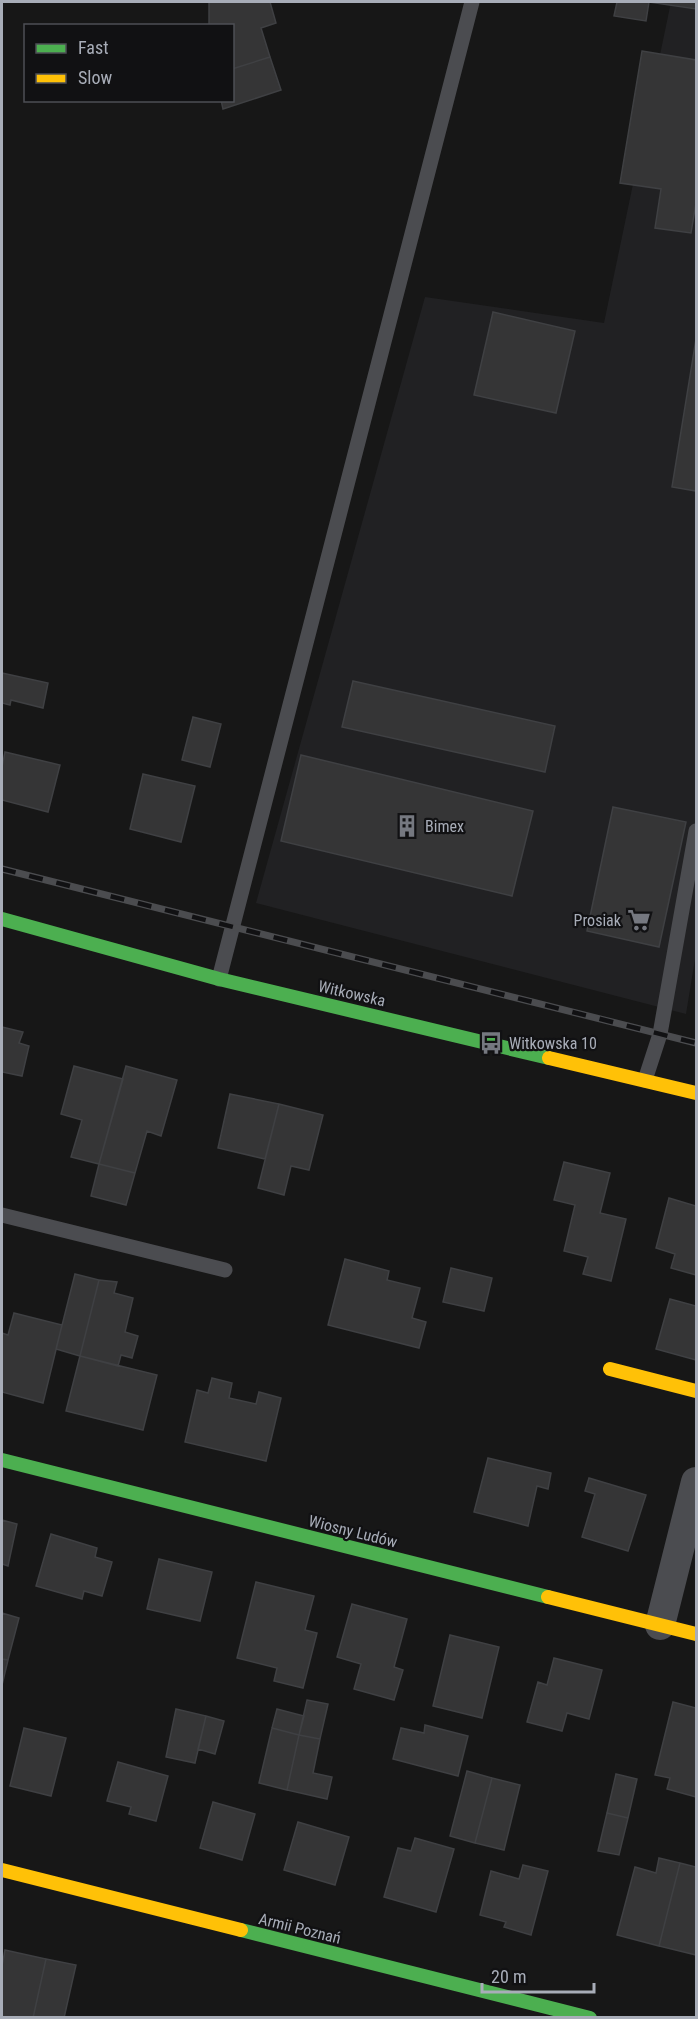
<svg xmlns="http://www.w3.org/2000/svg" width="698" height="2019" viewBox="0 0 698 2019" font-family="'Roboto Condensed',sans-serif">
<rect width="100%" height="100%" fill="#171717"/>
<path fill="#212123" d="M671 2H696V953L686 1014 256 903 425 297 604 323Z"/>
<path fill="#353536" stroke="#3f4043" stroke-width="1.5" d="M209 2H270L276 23 261 28 270 57 232 69V26H209Z
M617 2H696V9L649 2 646 21 614 16Z
M642 51 696 60V203L691 233 655 228 661 189 620 183Z
M270 57 281 90 223 109 221 100H232V69Z
M493 312 575 331 556 413 474 395Z
M696 339V491L672 487Z
M2 673 48 683 43 708 11 700 10 705 2 703Z
M353 681 555 726 545 772 342 727Z
M193 717 221 724 210 767 182 760Z
M5 752 60 765 48 812 2 800V767Z
M301 755 533 811 512 896 281 841Z
M143 774 195 786 181 842 130 829Z
M613 807 686 822 659 947 587 931Z
M2 1027 23 1032 19 1043 29 1046 22 1076 2 1072Z
M74 1066 123 1079 99 1164 71 1157 82 1120 61 1114Z
M126 1066 177 1080 161 1136 147 1131 135 1173 99 1164Z
M230 1094 279 1104 265 1159 218 1148Z
M279 1104 323 1115 309 1170 291 1166 284 1195 258 1188Z
M564 1162 610 1173 600 1213 626 1219 611 1281 583 1274 588 1257 564 1251 575 1205 554 1200Z
M99 1164 135 1173 126 1205 91 1196Z
M669 1198 696 1206V1275L671 1268 675 1254 656 1248Z
M345 1259 389 1271 387 1280 420 1288 412 1318 426 1322 419 1348 328 1325Z
M451 1268 492 1278 484 1311 443 1302Z
M75 1274 99 1280 80 1356 56 1349Z
M99 1280 117 1282 114 1293 133 1298 125 1332 138 1336 132 1358 121 1355 118 1366 80 1356Z
M670 1299 696 1306V1360L656 1349Z
M14 1313 62 1325 43 1403 2 1392V1333L8 1335Z
M80 1356 157 1375 143 1430 66 1411Z
M212 1378 232 1383 229 1398 256 1404 259 1392 281 1398 266 1461 185 1442 197 1390 208 1393Z
M488 1458 551 1473 548 1489 537 1486 528 1526 474 1512Z
M589 1478 646 1495 628 1551 582 1537 595 1494 585 1491Z
M2 1520 17 1524 8 1566 2 1564Z
M51 1534 97 1548 95 1557 112 1562 102 1596 84 1591 82 1599 36 1586Z
M159 1559 212 1572 200 1621 147 1609Z
M256 1582 314 1596 305 1630 317 1633 303 1688 274 1681 277 1668 237 1658Z
M352 1604 407 1619 394 1667 403 1670 394 1700 354 1689 361 1664 337 1657Z
M2 1613 19 1618 8 1660 2 1659Z
M450 1635 499 1647 482 1718 433 1706Z
M554 1658 602 1670 589 1719 567 1713 562 1731 527 1722 538 1682 547 1685Z
M2 1659 8 1660 2 1685Z
M307 1700 328 1704 320 1739 299 1735Z
M673 1702 696 1708V1797L667 1789 670 1778 655 1775Z
M176 1709 206 1716 195 1763 166 1757Z
M277 1709 304 1716 299 1735 272 1728Z
M206 1716 224 1721 215 1754 198 1749Z
M425 1725 468 1736 458 1776 393 1759 401 1728 424 1733Z
M24 1728 66 1738 51 1796 10 1786Z
M272 1728 299 1735 287 1790 259 1783Z
M299 1735 320 1739 313 1773 332 1777 327 1799 287 1790Z
M118 1762 168 1776 156 1821 129 1814 131 1807 107 1801Z
M467 1771 492 1778 475 1843 450 1836Z
M616 1774 637 1779 628 1818 607 1813Z
M492 1778 520 1785 504 1850 475 1843Z
M213 1802 255 1814 242 1860 200 1848Z
M607 1813 628 1818 619 1855 598 1851Z
M298 1822 349 1837 335 1885 284 1870Z
M415 1838 454 1849 436 1912 384 1897 398 1848 411 1851Z
M659 1858 680 1863 659 1946 617 1935 635 1867 656 1873Z
M680 1863 696 1867V1955L659 1946Z
M523 1865 548 1871 531 1935 504 1927 506 1922 480 1915 491 1871 519 1879Z
M5 1950 46 1959 33 2018H2V1966Z
M46 1959 76 1965 64 2018H33Z"/>
<g fill="none" stroke-linecap="round" stroke-linejoin="round">
<path stroke="#4b4c50" stroke-width="15" d="M219 979 472 2
M645 1080 660 1034 696 831
M2 1215 225 1270"/>
<path stroke="#4b4c50" stroke-width="30" d="M660 1625 696 1482"/>
<path stroke="#4caf50" stroke-width="14" d="M2 919 219 979 549 1058
M2 1460 548 1597
M241 1930 590 2018"/>
<path stroke="#ffc107" stroke-width="14" d="M549 1058 696 1093
M610 1369 696 1391
M548 1597 696 1634
M2 1870 241 1930"/>
<g stroke="#4b4c4f" stroke-width="7">
<path id="rail" d="M2 869 696 1043"/>
</g>
<use href="#rail" stroke="#111113" stroke-width="4.5" stroke-dasharray="14" stroke-linecap="butt"/>
</g>
<defs>
<g id="building-bare" transform="scale(1.8)"><path d="M-4-6H4V6H1V3H-1V6H-4ZM-2.5-4.3h1.7v1.8h-1.7ZM.8-4.3h1.7v1.8H.8ZM-2.5-1h1.7V.8h-1.7ZM.8-1h1.7V.8H.8Z" fill="#757880" stroke="#111113" stroke-width="2.5" paint-order="stroke"/></g>
<g id="supermarket-bare" transform="scale(1.8)"><path d="M-6-5.5h2.5l.6 2H6L4.5 2H-2.5L-4.4-4H-6ZM-1.5 3.2a1.3 1.3 0 1 0 .1 0ZM3 3.2a1.3 1.3 0 1 0 .1 0Z" fill="#757880" stroke="#111113" stroke-width="2.5" paint-order="stroke"/></g>
<g id="bus-bare" transform="scale(1.8)"><path d="M-5-6H5V4H4V6H2V4H-2V6H-4V4H-5ZM-3.5-4V0h7V-4ZM-3.5 1.2v1.5H-2V1.2ZM2 1.2v1.5H3.5V1.2Z" fill="#757880" stroke="#111113" stroke-width="2.5" paint-order="stroke"/></g>
</defs>
<g fill-rule="evenodd">
<use href="#building-bare" x="407" y="826"/>
<use href="#supermarket-bare" x="639" y="920"/>
<use href="#bus-bare" x="491" y="1043"/>
</g>
<g text-anchor="middle" stroke-width="4.5" stroke-linejoin="round" paint-order="stroke">
<g font-size="16" fill="#a8adb8" stroke="#111113" text-anchor="start">
<text x="425" y="832">Bimex</text>
<text x="621" y="926" text-anchor="end">Prosiak</text>
<text x="509" y="1049">Witkowska 10</text>
</g>
<g font-size="16" fill="#a8adb8" stroke="#111113">
<text transform="translate(352 993) rotate(13)" y="6">Witkowska</text>
<text transform="translate(353 1531) rotate(14)" y="6">Wiosny Ludów</text>
<text transform="translate(300 1928) rotate(14)" y="6">Armii Poznań</text>
</g>
</g>
<rect width="698" height="2019" fill="none" stroke="#a8adb8" stroke-width="6"/>
<rect x="24" y="24" width="210" height="78" fill="#111113" stroke="#4d4f55" stroke-width="1.5"/>
<rect x="36" y="44" width="30" height="9" fill="#4caf50" stroke="#4d4f55" stroke-width="1.5"/>
<text x="78" y="54" font-size="18" fill="#a8adb8">Fast</text>
<rect x="36" y="74" width="30" height="9" fill="#ffc107" stroke="#4d4f55" stroke-width="1.5"/>
<text x="78" y="84" font-size="18" fill="#a8adb8">Slow</text>
<path d="M482 1983v9h112v-9" fill="none" stroke="#a8adb8" stroke-width="3"/>
<text x="491" y="1983" font-size="18" fill="#a8adb8" stroke="#111113" stroke-width="4.5" paint-order="stroke">20 m</text>
</svg>
